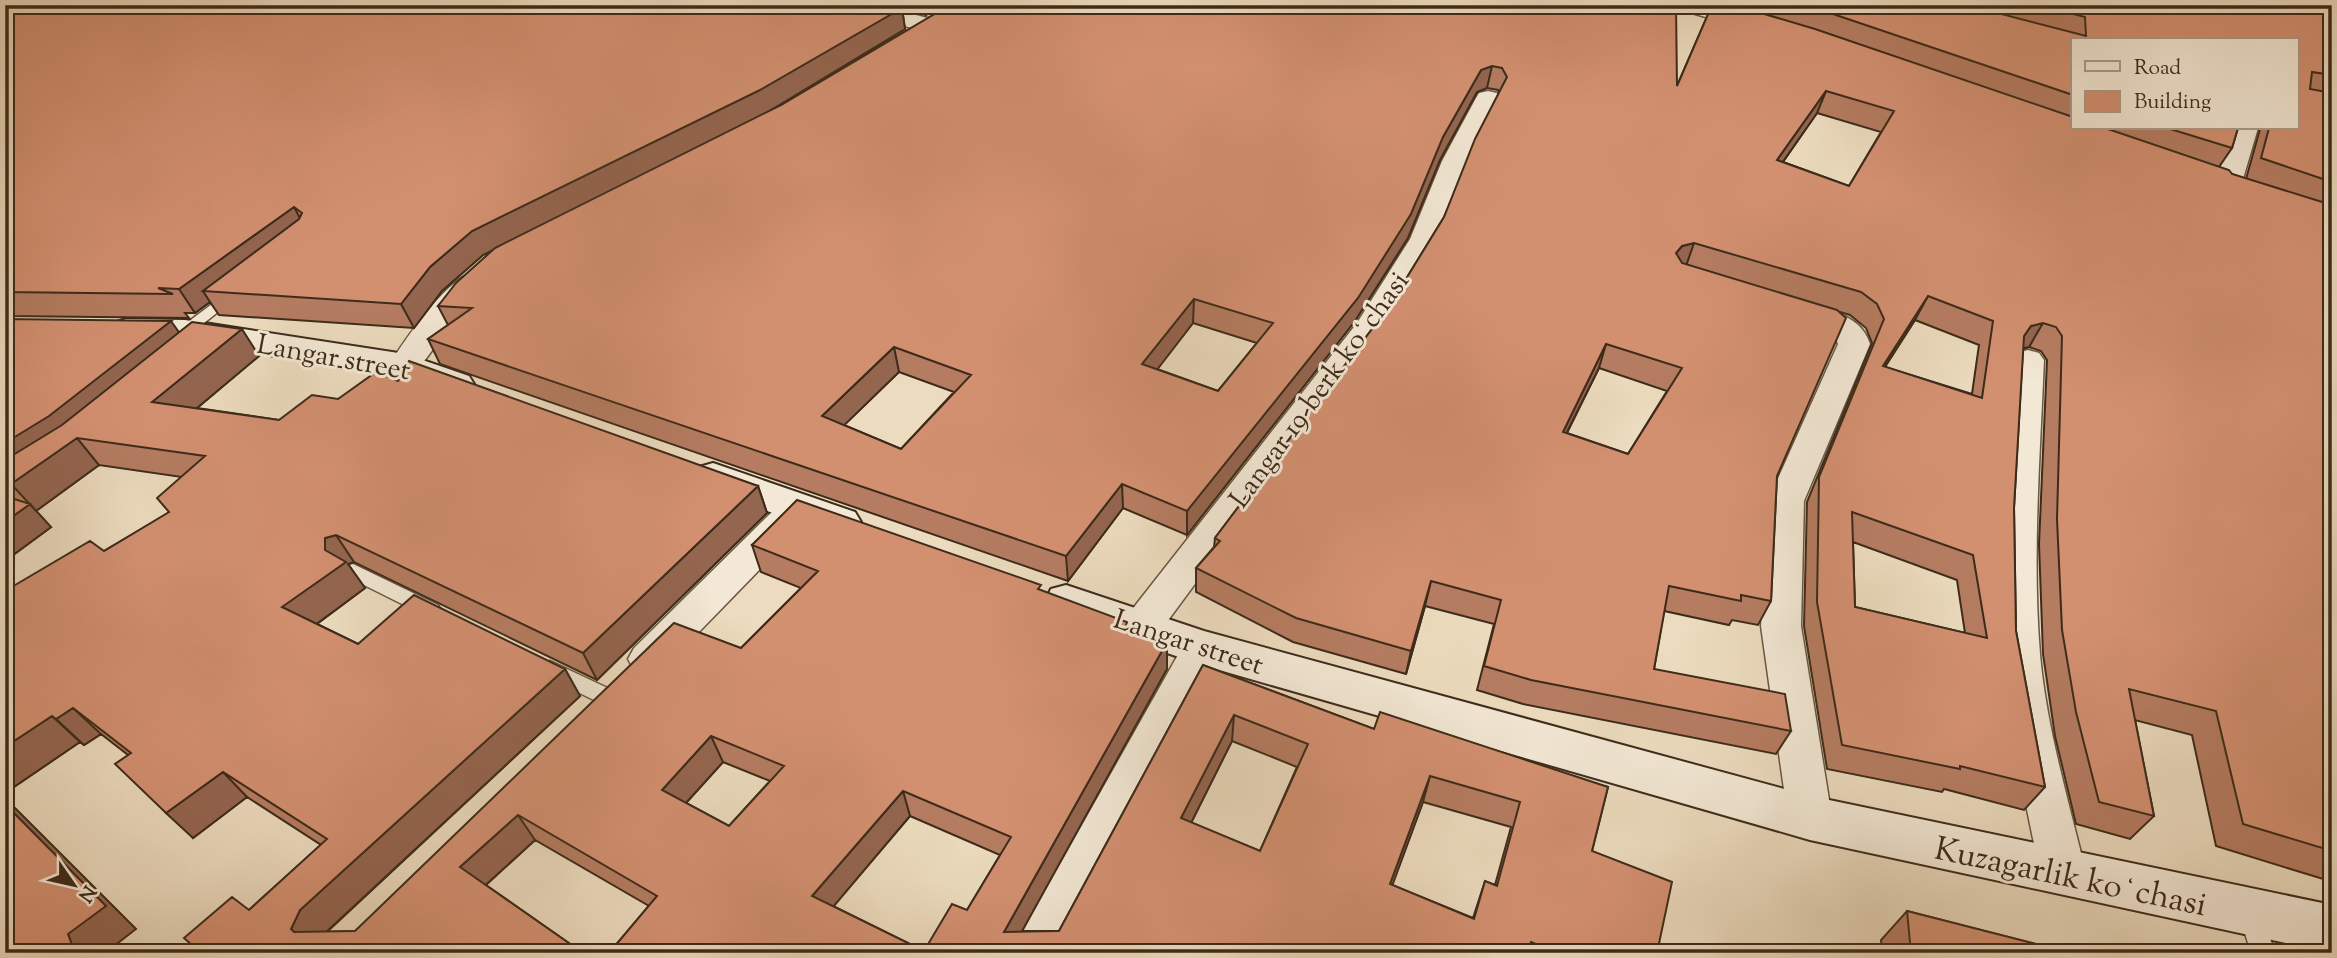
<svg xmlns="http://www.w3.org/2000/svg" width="2337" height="958" viewBox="0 0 2337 958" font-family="'Sorts Mill Goudy',serif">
<rect width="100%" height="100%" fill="#ecdbbe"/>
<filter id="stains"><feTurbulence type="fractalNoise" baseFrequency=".00286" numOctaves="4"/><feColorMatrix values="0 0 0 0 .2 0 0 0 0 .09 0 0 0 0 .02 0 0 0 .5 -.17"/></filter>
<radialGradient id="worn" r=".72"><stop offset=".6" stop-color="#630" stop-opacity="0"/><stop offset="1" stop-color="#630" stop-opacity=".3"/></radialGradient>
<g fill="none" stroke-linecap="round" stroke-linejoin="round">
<g stroke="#695743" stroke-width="3">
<path id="lane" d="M232 289 239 294 237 297 190 334H180L177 331 180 328Z
M353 564 438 605 441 610 438 615 431 618 424 615 346 576 344 571 346 566Z
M550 661 616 692 619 698 616 704 609 707 602 704 543 675 540 669 543 663Z
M2252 906 2260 909 2275 953H2251L2240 917 2244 909Z"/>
</g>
<g stroke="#695743" stroke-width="3">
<path id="street" d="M840 5H878L939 21 942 26 931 33 843 10Z
M1679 5H1714L1764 20 1767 25 1756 32 1682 10Z
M1488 91 1497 93 1500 98 1468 161 1438 239 1384 328 1155 638 1141 642 1127 638 1121 627 1127 616 1357 323 1410 239 1442 161 1476 98 1479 93Z
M2232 128H2258L2240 189 2237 195H2217L2214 189Z
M474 272 484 275 489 281 466 305 416 372 405 375 394 372 389 365C405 340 446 279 474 272Z
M1796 303C1824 310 1860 312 1870 344L1804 501 1801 626 1832 818 1826 832 1810 838 1794 832 1788 818 1761 626 1768 501 1838 344C1831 319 1793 330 1781 312L1785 305Z
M2028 350 2039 353 2044 360C2040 457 2032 556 2040 654 2046 725 2069 803 2086 873L2079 888 2063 894 2047 888 2040 873 2018 766 2000 655V533L2012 360 2017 353Z
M786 507 799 511 804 520 799 529 662 670 648 675 634 670 628 659 634 648 773 511Z
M1202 632 1216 637 1222 648 1060 953H1010L1188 637Z"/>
</g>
<g stroke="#3d2b1a" stroke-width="4">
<path id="secondary" d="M126 319 185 320 405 354 469 376 474 384 469 392 456 396 399 375 185 342 114 337 109 330 114 323Z
M713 463 855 512 861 522 855 532 841 537 699 487 694 477 699 467Z
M1066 585 1204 631 1810 796 2332 905V953L1810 840 1202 665 1051 613 1045 601 1051 589Z"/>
</g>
<use href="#lane" fill="#f3e8d5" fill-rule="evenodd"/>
<use href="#street" fill="#f3e8d5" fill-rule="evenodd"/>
<use href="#secondary" fill="#f3e8d5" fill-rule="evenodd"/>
</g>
<path fill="#b57c61" stroke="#3d2b1a" stroke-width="2" fill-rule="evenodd" d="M5 5H940L926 15 902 9 905 29 768 112 781 105 938 12 946 5 1677 86 1712 5H1997L2001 14 2009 16 2005 5H2332V873L2323 879 2216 846 2192 735 2135 720 2154 816 2130 839 2076 824 2055 736 2043 654 2039 544 2047 360 2041 351 2029 347 2023 349 2014 508 2016 631 2045 787 2024 810 1944 789 1942 792 1827 769 1804 626 1807 502 1872 343 1866 328 1850 315 1840 312 1777 476 1771 601 1758 625 1732 620 1729 625 1664 611 1654 669 1791 731 1776 754 1523 704 1477 690 1494 624 1425 606 1406 674 1293 642 1196 592V568L1214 547 1215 538 1390 305 1444 217 1499 93 1498 90 1487 88 1477 92 1440 160 1408 238 1355 321 1187 535 1123 508 1068 581 440 364 428 339 448 325 438 306 492 250 483 255 442 291 414 328 219 315 210 302 195 313H185L189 318 5 316ZM2073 40H2297V128H2259L2260 129 2246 179 2232 174 2219 167 2232 148 2238 128H2073ZM1817 113 1881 132 1849 186 1783 162ZM1915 320 1979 345 1972 394 1885 367ZM1193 323 1257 343 1218 391 1157 369ZM1599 368 1667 391 1628 454 1567 433ZM899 372 954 392 901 449 844 425ZM1853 542 1957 580 1965 633 1855 607Z
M5 319 179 332 259 356 197 408 279 420 338 399 398 381 758 486 767 513 597 680 354 562 348 564 365 588 317 624 358 644 565 669 580 696 327 932 355 931 741 648 801 588 761 572 752 545 1042 591 1127 629 1167 642V669L1021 931H1059L1203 665 1374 729 1608 787 1592 851 1657 953H609L649 906 535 840 486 885 583 953H201L321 845 247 797 193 838 128 755 101 734 84 745 80 742 5 793 104 551 169 513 182 477 99 465 36 511 35 510 51 527 5 561ZM1232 741 1297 767 1260 851 1191 823ZM723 762 770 781 729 826 686 803ZM1423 802 1511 827 1495 885 1485 881 1473 918 1392 885ZM910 816 1000 855 967 910 924 951 833 906Z
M1907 911 2071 953H1882L1881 940Z"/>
<path fill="#94654f" stroke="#3d2b1a" stroke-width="2" d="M925 5H940L926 15Z
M902 8 905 29 766 113 483 255 442 291 414 328 401 304 430 267 472 231Z
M1492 66 1487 88 1477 92 1440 160 1408 238 1355 321 1187 535V511L1443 137 1481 70Z
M1826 91 1817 113 1768 183 1777 160Z
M294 207 307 231 203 291 210 302 195 313 179 289Z
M1694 243 1686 266 1668 276 1676 253 1682 246Z
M1928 296 1915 320 1870 390 1883 366Z
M1194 299 1193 323 1143 388 1142 364Z
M171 321 188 345 5 481V443Z
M2043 323 2029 347 2016 350 2024 336 2031 326Z
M242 329 259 356 172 429 152 402Z
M1606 344 1599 368 1555 456 1563 432Z
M894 347 899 372 829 440 822 416Z
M77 438 99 465 36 511 11 484Z
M1122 484 1123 508 1068 581 1066 556Z
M758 486 767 513 597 680 583 653Z
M30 504 51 527 5 561V522Z
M336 535 354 562 348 564 365 588 303 634 282 607 325 550V538Z
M1431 581 1425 606 1406 674 1411 651Z
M1167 642V669L1010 953 1004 932Z
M565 669 580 696 324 934 294 932 291 929 300 910Z
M73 708 101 734 84 745 56 719Z
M1234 715 1232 741 1181 843V818Z
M52 716 80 742 5 793V747Z
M711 736 723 762 675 815 662 790Z
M223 772 247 797 193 838 166 813Z
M1430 776 1423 802 1384 908 1390 884Z
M903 791 910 816 822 920 812 896Z
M5 798 136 929 105 953H75L68 934 5 804Z
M518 815 535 840 479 891 460 867Z
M683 946 687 953H677Z"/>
<path fill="#d39071" stroke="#3d2b1a" stroke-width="2" fill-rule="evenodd" d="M5 5H892L902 8 760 90 472 231 430 267 401 304 203 291 299 219 302 213 294 207 179 289 158 288 173 294 5 292Z
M946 5H1676L1677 86 1712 5H1734L1815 29 2073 117V128H2105L2229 170 2232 174 2332 205V851L2243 824 2216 711 2129 689 2154 816 2099 802 2076 712 2062 630 2057 519 2062 336 2056 327 2043 323 2031 326 2024 336 2014 508 2016 631 2045 787 1960 766V769L1842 745 1817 602 1819 477 1884 319 1877 304 1861 292 1694 243 1682 246 1676 253 1682 263 1837 310 1846 318 1777 476 1771 601 1741 595V601L1669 586 1654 669 1785 694 1791 731 1531 680 1484 666 1501 600 1431 581 1411 651 1296 618 1196 568 1220 541 1215 538 1390 305 1444 217 1475 139 1507 77 1502 68 1492 66 1481 70 1443 137 1411 214 1358 298 1187 511 1122 484 1066 556 428 339 472 308 438 306 456 283 495 248 781 105 938 12ZM1826 91 1894 111 1849 186 1777 160ZM1928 296 1993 321 1982 398 1883 366ZM1194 299 1273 323 1218 391 1142 364ZM1606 344 1682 368 1628 454 1563 432ZM894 347 971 375 901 449 822 416ZM1852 512 1973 555 1987 638 1855 607Z
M1802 5H1997L2001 14 2086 36 2085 17 2039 5H2332V75L2312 72 2310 89 2332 93V182L2261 158 2269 128H2297V40H2073V95L1833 14Z
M2167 128H2238L2232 148Z
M5 319 171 321 49 416 5 443Z
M192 322 242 329 152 402 279 420 312 395 338 399 376 372 398 381 409 361 758 486 583 653 336 535 325 538V550L346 562 282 607 358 644 414 595 565 669 300 910 291 929 294 932 355 931 674 623 741 648 818 571 752 545 797 500 1041 585 1038 589 1127 622 1125 629 1167 642 1004 932 1059 931 1203 665 1374 729 1380 712 1608 787 1592 851 1672 882 1657 953H1559L1531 942 1527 953H693L683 946 677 953H609L657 896 518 815 460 867 583 953H201L184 938 232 897 249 910 327 839 223 772 166 813 115 764 131 753 73 708 56 719 52 716 5 747V591L90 541 104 551 169 512 157 498 205 456 77 438 11 484 5 481V460L62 425ZM1234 715 1308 744 1260 851 1181 818ZM711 736 784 766 729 826 662 790ZM1430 776 1520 802 1497 886 1485 881 1474 919 1390 884ZM903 791 1011 837 967 910 952 904 924 951 812 896Z
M5 496 30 504 5 522Z
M5 804 106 906 68 934 75 953H5Z
M1907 911 2071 953H1911Z"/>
<g text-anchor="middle" stroke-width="6" stroke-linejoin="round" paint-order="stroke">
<g font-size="28" fill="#3d2b1a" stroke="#f3e8d5">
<text transform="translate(334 356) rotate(10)" y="10">Langar street</text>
<text transform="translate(1318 389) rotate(-54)" y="10">Langar 19-berk koʻchasi</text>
<text transform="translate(1189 641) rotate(18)" y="10">Langar street</text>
</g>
<g font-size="33" fill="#3d2b1a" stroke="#f3e8d5">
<text transform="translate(2071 875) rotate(12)" y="12">Kuzagarlik koʻchasi</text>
</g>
</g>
<rect width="2337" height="958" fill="none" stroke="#ecdbbe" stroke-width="28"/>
<rect x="7" y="7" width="2323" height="944" fill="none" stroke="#3d2b1a" stroke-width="3.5"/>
<rect x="14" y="14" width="2309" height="930" fill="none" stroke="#3d2b1a" stroke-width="2"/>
<rect x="2071" y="38" width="228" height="91" fill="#f3e8d5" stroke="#aa9c8a" stroke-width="2"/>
<rect x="2085" y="61" width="35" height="10" fill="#f3e8d5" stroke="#aa9c8a" stroke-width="2"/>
<text x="2134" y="74" font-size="21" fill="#3d2b1a">Road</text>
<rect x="2085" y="91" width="35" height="21" fill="#d39071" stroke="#aa9c8a" stroke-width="2"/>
<text x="2134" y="108" font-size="21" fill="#3d2b1a">Building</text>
<g transform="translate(74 885) rotate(124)" stroke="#f3e8d5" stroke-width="5" paint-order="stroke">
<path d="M0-5L12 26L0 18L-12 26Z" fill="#3d2b1a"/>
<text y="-10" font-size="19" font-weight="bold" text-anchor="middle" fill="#3d2b1a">N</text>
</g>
<rect width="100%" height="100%" filter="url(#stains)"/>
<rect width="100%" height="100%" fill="url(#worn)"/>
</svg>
